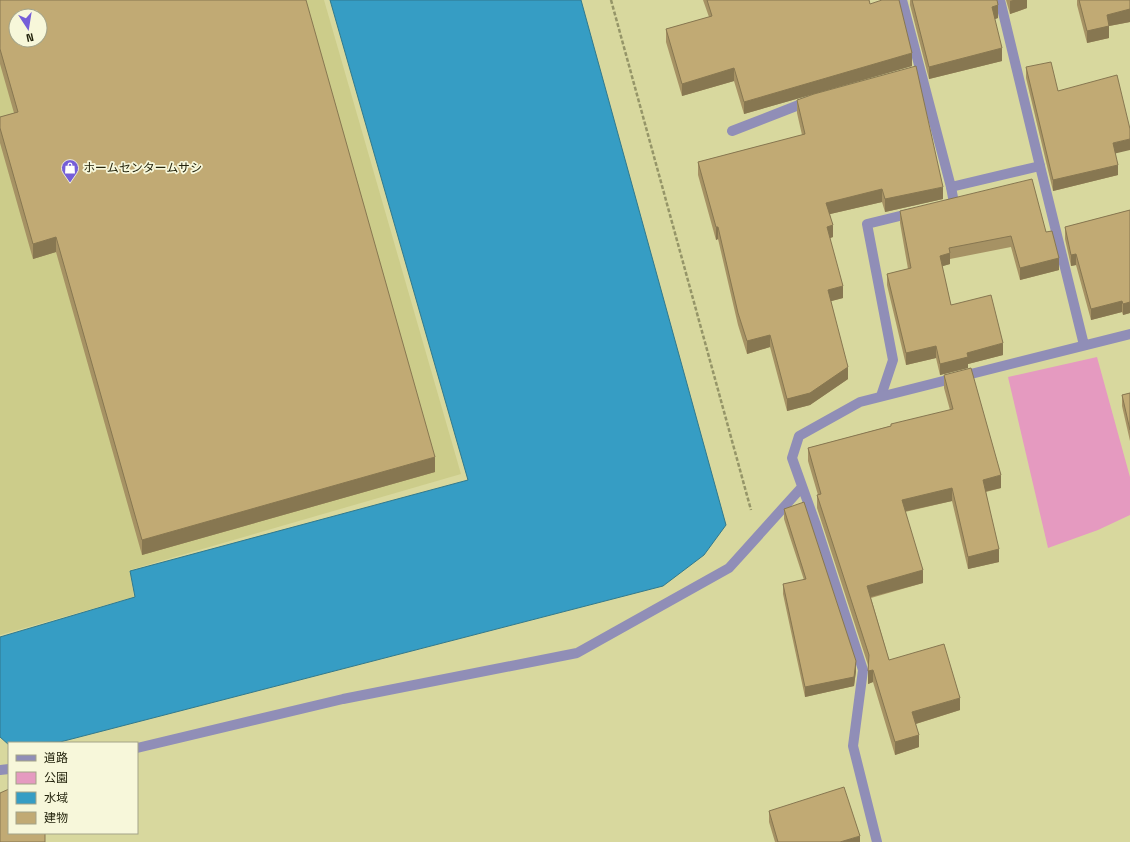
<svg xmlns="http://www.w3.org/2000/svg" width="1130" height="842" viewBox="0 0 1130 842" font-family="'Space Grotesk','Noto Sans JP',sans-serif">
<rect width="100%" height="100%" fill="#d8d89e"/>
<path fill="#cccc8a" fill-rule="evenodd" d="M0 0H324L461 474 130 570 134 597 0 635ZM16 16H40V40H16Z"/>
<path fill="#e59ac0" d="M1097 357 1130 477V515L1098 530 1048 548 1008 377Z"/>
<path fill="#369dc4" stroke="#31798d" d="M330 0H581L726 525 704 555 663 586 60 742 9 743V745L0 737V637L135 597 130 571 468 480Z"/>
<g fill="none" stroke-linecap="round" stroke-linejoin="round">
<path stroke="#959568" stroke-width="2.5" stroke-dasharray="4 2" stroke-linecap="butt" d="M611 0 751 510"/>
<path stroke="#908eb7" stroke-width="10" d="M1000 0 1040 166
M732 131 809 101
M946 205 954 203 951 187
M881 396 893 360 867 224 912 213"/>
<path stroke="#908eb7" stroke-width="10" d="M902 0 951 187 1040 166 1084 345
M137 748 343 699 577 653 729 568 802 487
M0 770 9 769
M877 842 853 746 863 670 816 525 792 458 799 436 860 402 1130 334"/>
</g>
<path fill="#a69264" d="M0 0 435 472 142 555 56 252 33 259 0 143V117L14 113 0 64Z
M703 0H869L870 4 912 66 744 114 734 81 682 96 666 42V29L709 17Z
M910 0H997L998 18 994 19 1002 61 929 79 910 5Z
M1006 0H1027V8L1010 14Z
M1077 0H1130V22L1109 26V38L1087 43 1077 5Z
M1026 67 1058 91 1115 153 1118 175 1053 191 1026 78Z
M797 100 943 199 885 212 882 202 830 214 833 237 830 238 843 298 831 301 848 379 810 405 787 411 770 347 747 354 738 325 718 239 716 240 698 175V162L802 135 797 113Z
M1130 210V313L1123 315 1122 312 1091 320 1076 265 1071 266 1065 239V227Z
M900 211 1046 232 1059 270 1020 280 1011 247 950 259V264L942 266 951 305 1003 355 968 364V368L940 375 936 358 906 365 887 285V274L908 269 900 223Z
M944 375 1001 488 986 492 999 562 968 569 952 501 905 512 923 583 871 598 889 660 960 710 916 724 919 747 895 755 873 682 868 684V665L817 508V495H818L808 461V448L950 410 944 388Z
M1130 393V441L1122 406V395Z
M784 509 856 671 854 686 805 697 783 594V584L804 580 784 519Z
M769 811 860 842H775L769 822Z"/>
<path fill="#877751" d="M1013 0H1027V8L1010 14V1Z
M998 5V18L992 20V7Z
M1130 9V22L1109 26V38L1087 43V31L1107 15Z
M1002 48V61L929 79V67Z
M912 53V66L744 114V102Z
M734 68V81L682 96V84Z
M1130 139V150L1113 154V143Z
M1118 165V175L1053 191V180Z
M943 187V199L885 212V199Z
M882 189V202L826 215V203Z
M833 225V237L827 239V227Z
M716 227H718V239L716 240Z
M56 237V252L33 259V244Z
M950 253V264L940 267V256Z
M1076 254V265L1071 266V255Z
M1059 258V270L1020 280V268Z
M843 286V298L828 302V290Z
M1122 301V312L1091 320V309Z
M1130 302V313L1123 315V304Z
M770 335V347L747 354V341Z
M1003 343V355L968 364V368L940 375V364L967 353Z
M936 346V358L906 365V353Z
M848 367V379L810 405 787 411V399Z
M435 457V472L142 555V540Z
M1001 475V488L983 492V480Z
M952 488V501L902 512V500Z
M999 549V562L968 569V557Z
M923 570V583L867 598V586Z
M856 661V671L854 686 805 697V687Z
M873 670V682L868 684V671Z
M960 698V710L912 725V712Z
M919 735V747L895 755V742Z
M860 836V842H840Z"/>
<path fill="#c1aa74" stroke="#877751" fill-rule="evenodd" d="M0 0H306L435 457 142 540 56 237 33 244 0 128V117L18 112 0 49ZM16 16H40V40H16Z
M707 0H869L870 4 882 0H899L912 53 744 102 734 68 682 84 666 29 712 16Z
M912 0H997L998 5 992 7 1002 48 929 67Z
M1079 0H1130V9L1107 15 1109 26 1087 31Z
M1051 62 1058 91 1117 75 1130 129V139L1113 143 1118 165 1053 180 1026 67Z
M916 66 943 187 885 199 882 189 826 203 833 225 827 227 843 286 828 290 848 367 810 393 787 399 770 335 747 341 738 313 718 227H716L698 162 805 134 797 100 814 94Z
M1032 179 1046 232 1052 231 1059 258 1020 268 1011 236 949 248 950 253 940 256 951 305 991 295 1003 343 967 353 968 357 940 364 936 346 906 353 887 274 911 268 900 211Z
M1130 210V302L1123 304 1122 301 1091 309 1076 254 1071 255 1065 227Z
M971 368 1001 475 983 480 999 549 968 557 952 488 902 500 923 570 867 586 889 660 944 644 960 698 912 712 919 735 895 742 873 670 868 671 869 655 817 495 821 494 808 448 891 426V424L953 409 944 375Z
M1130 393V430L1122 395Z
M804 502 856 661 854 677 805 687 783 584 806 579 784 509Z
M844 787 860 836 840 842H778L769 811Z
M9 789V833H45V842H0V793Z"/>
<defs>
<g id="shop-pin" transform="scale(0.9)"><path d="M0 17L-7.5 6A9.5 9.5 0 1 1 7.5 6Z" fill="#755ed8" stroke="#f7f7da"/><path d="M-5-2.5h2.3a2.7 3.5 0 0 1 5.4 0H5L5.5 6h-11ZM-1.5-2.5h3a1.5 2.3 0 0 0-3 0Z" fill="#fff"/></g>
</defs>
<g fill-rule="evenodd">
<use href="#shop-pin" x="70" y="168"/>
</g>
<g text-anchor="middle" stroke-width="3.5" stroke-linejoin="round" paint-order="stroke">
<g font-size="12" fill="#24240d" stroke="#f7f7da" text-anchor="start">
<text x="83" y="172">ホームセンタームサシ</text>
</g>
</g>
<rect x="8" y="742" width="130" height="92" fill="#f7f7da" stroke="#a3a388"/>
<rect x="16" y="755" width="20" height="6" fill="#908eb7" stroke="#a3a388"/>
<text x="44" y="762" font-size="12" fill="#24240d">道路</text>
<rect x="16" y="772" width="20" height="12" fill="#e59ac0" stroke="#a3a388"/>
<text x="44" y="782" font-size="12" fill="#24240d">公園</text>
<rect x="16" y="792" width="20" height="12" fill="#369dc4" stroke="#a3a388"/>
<text x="44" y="802" font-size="12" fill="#24240d">水域</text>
<rect x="16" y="812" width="20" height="12" fill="#c1aa74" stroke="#a3a388"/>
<text x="44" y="822" font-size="12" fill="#24240d">建物</text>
<g transform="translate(28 28) rotate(168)"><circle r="19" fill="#f7f7da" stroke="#a3a388"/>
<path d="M0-3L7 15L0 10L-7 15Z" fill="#755ed8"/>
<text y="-6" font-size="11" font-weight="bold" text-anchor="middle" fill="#24240d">N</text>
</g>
</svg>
